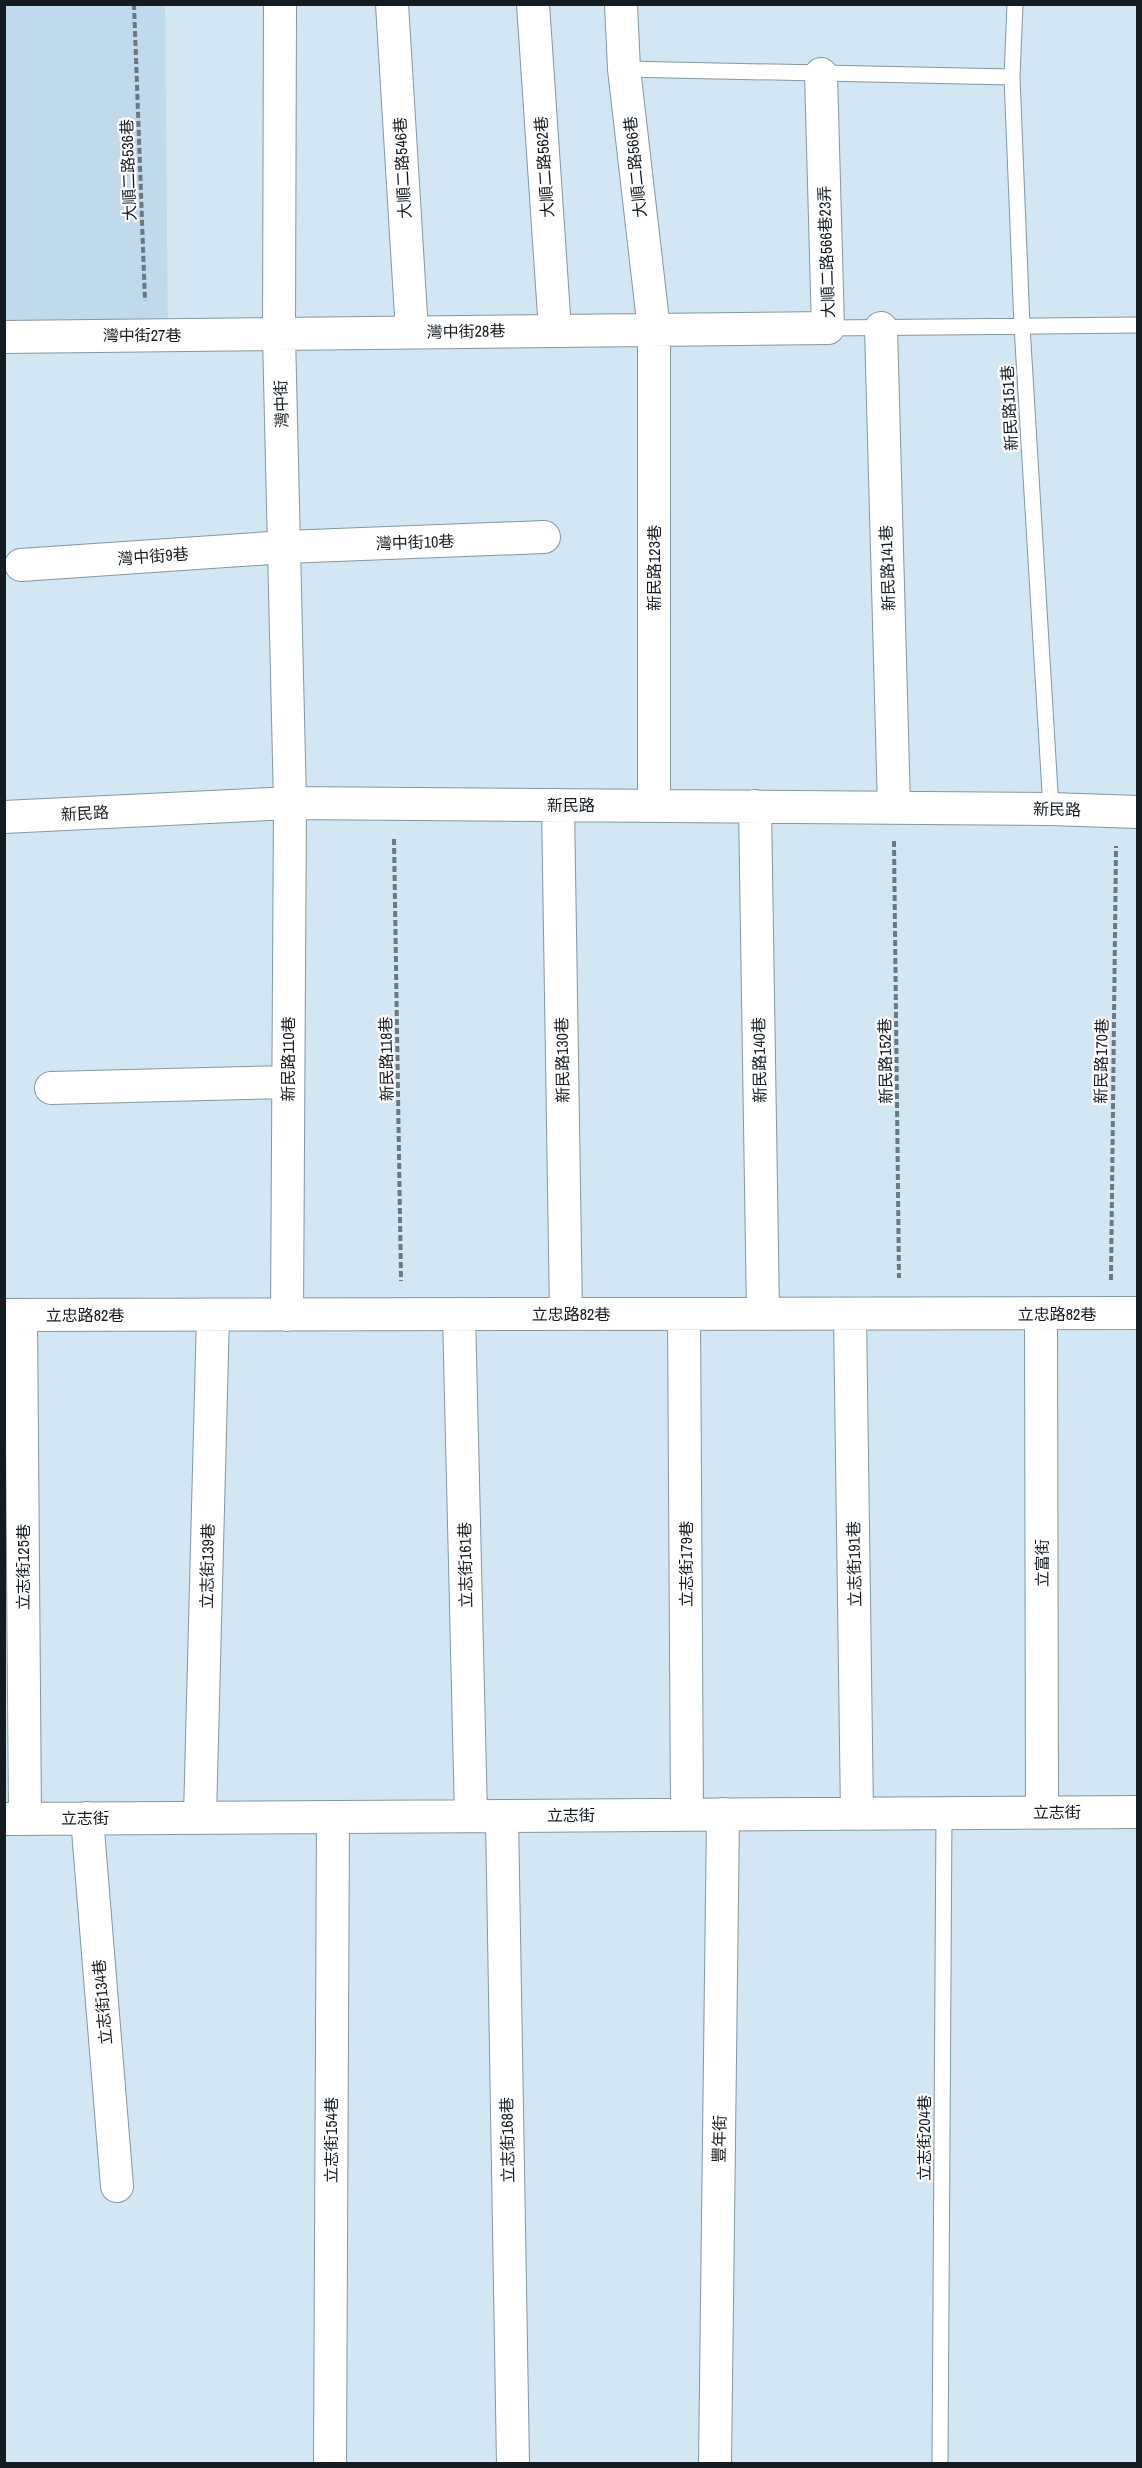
<svg xmlns="http://www.w3.org/2000/svg" width="1142" height="2468" viewBox="0 0 1142 2468" font-family="'Archivo Narrow','Noto Sans TC',sans-serif">
<rect width="100%" height="100%" fill="#d3e6f3"/>
<path fill="#c0d9eb" d="M4 5H165L168 346 5 347Z"/>
<g fill="none" stroke-linecap="round" stroke-linejoin="round">
<g stroke="#8496a1" stroke-width="17">
<path id="lane" d="M1015 4 1012 77 1022 326 1051 809
M624 69 1012 77
M828 328 1138 325
M940 2464 944 1813"/>
</g>
<g stroke="#8496a1" stroke-width="34">
<path id="street" d="M280 4 279 335 290 803 287 1315
M392 4 412 332
M533 4 555 330
M621 4 624 69 654 330V806
M881 328 894 807
M4 337 828 328 821 74
M21 565 285 547 544 537
M558 805 566 1314
M755 806 763 1314
M4 817 290 803 1051 809 1138 812
M51 1088 288 1082
M459 1314 471 1816
M684 1314 687 1814
M850 1314 857 1814
M1041 1314 1042 1812
M4 1315 1138 1313
M21 1316 25 1819
M502 1816 513 2464
M200 1817 213 1315
M87 1818 117 2186
M4 1819 1138 1812
M330 2464 333 1817
M715 2464 723 1814"/>
</g>
<path stroke="#6b7880" stroke-width="4" stroke-dasharray="6 3" stroke-linecap="butt" d="M134 4 145 301
M394 839 401 1281
M894 841 899 1278
M1111 1280 1116 846"/>
<use href="#lane" stroke="#fff" stroke-width="15"/>
<use href="#street" stroke="#fff" stroke-width="32"/>
</g>
<g text-anchor="middle" stroke-width="4.5" stroke-linejoin="round" paint-order="stroke">
<g font-size="16" fill="#151c21" stroke="#fff">
<text transform="translate(544 167) rotate(-94)" y="6">大順二路562巷</text>
<text transform="translate(635 167) rotate(-96)" y="6">大順二路566巷</text>
<text transform="translate(402 168) rotate(-93)" y="6">大順二路546巷</text>
<text transform="translate(128 170) rotate(-92)" y="6">大順二路536巷</text>
<text transform="translate(826 252) rotate(-92)" y="6">大順二路566巷23弄</text>
<text transform="translate(466 331) rotate(-1)" y="6">灣中街28巷</text>
<text x="142" y="341">灣中街27巷</text>
<text transform="translate(281 404) rotate(-92)" y="6">灣中街</text>
<text transform="translate(1009 408) rotate(-93)" y="6">新民路151巷</text>
<text transform="translate(415 542) rotate(-2)" y="6">灣中街10巷</text>
<text transform="translate(153 556) rotate(-4)" y="6">灣中街9巷</text>
<text transform="translate(654 568) rotate(-90)" y="6">新民路123巷</text>
<text transform="translate(887 568) rotate(-92)" y="6">新民路141巷</text>
<text x="571" y="811">新民路</text>
<text transform="translate(1057 809) rotate(1)" y="6">新民路</text>
<text transform="translate(85 813) rotate(-3)" y="6">新民路</text>
<text transform="translate(288 1059) rotate(-90)" y="6">新民路110巷</text>
<text transform="translate(386 1059) rotate(-91)" y="6">新民路118巷</text>
<text transform="translate(562 1060) rotate(-91)" y="6">新民路130巷</text>
<text transform="translate(759 1060) rotate(-91)" y="6">新民路140巷</text>
<text transform="translate(885 1061) rotate(-91)" y="6">新民路152巷</text>
<text transform="translate(1101 1061) rotate(-89)" y="6">新民路170巷</text>
<text x="571" y="1320">立忠路82巷</text>
<text x="1057" y="1320">立忠路82巷</text>
<text x="85" y="1321">立忠路82巷</text>
<text transform="translate(1042 1563) rotate(-90)" y="6">立富街</text>
<text transform="translate(686 1564) rotate(-90)" y="6">立志街179巷</text>
<text transform="translate(854 1564) rotate(-91)" y="6">立志街191巷</text>
<text transform="translate(465 1565) rotate(-91)" y="6">立志街161巷</text>
<text transform="translate(207 1566) rotate(-89)" y="6">立志街139巷</text>
<text transform="translate(23 1567) rotate(-90)" y="6">立志街125巷</text>
<text x="1057" y="1818">立志街</text>
<text x="571" y="1821">立志街</text>
<text x="85" y="1824">立志街</text>
<text transform="translate(102 2002) rotate(-95)" y="6">立志街134巷</text>
<text transform="translate(924 2138) rotate(-90)" y="6">立志街204巷</text>
<text transform="translate(719 2139) rotate(-89)" y="6">豐年街</text>
<text transform="translate(331 2140) rotate(-90)" y="6">立志街154巷</text>
<text transform="translate(507 2140) rotate(-91)" y="6">立志街168巷</text>
</g>
</g>
<rect width="1142" height="2468" fill="none" stroke="#151c21" stroke-width="12"/>
</svg>
